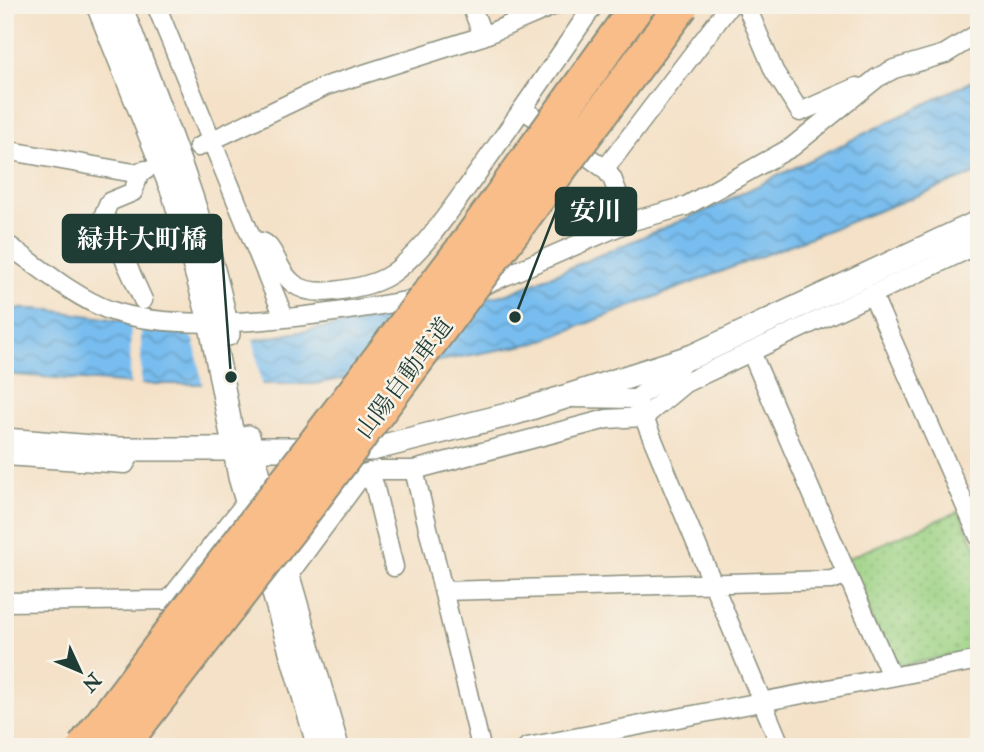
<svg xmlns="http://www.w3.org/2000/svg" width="984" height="752" viewBox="0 0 984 752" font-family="'IM FELL Double Pica','Noto Serif JP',serif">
<defs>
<pattern id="park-dots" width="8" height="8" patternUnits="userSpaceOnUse" patternTransform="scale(1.75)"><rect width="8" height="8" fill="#9cd284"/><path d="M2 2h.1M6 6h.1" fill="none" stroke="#7fac6d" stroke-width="1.8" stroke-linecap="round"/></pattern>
<pattern id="water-waves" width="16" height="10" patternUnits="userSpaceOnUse" patternTransform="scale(1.75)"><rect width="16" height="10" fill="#78bdef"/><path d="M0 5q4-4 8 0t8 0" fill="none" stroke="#629bc2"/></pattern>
</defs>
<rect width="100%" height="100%" fill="#f7f3e8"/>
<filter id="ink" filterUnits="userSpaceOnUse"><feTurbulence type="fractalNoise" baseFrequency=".0143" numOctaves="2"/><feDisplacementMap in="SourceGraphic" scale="14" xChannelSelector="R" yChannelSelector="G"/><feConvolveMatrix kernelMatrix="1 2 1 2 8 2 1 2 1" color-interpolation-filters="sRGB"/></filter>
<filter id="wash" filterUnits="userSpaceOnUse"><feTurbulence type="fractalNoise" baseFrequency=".00686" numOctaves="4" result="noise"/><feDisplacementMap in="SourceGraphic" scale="28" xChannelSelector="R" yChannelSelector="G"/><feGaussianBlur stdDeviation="1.57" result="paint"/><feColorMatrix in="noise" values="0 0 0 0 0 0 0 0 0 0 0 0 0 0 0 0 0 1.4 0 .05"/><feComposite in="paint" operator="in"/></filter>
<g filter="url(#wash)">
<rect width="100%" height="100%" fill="#f4e1c7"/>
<path fill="url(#park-dots)" stroke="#5e885c" stroke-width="2" d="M959 511 979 554V650L900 666 889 659 846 559Z"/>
<path fill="url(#water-waves)" stroke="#4c7d92" stroke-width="2" d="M974 80 979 81V172L536 343 314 384H135L5 374V308L49 310 256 340 508 294 718 205Z"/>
<path fill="#f4e1c7" d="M131 321H141V388L130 387Z
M181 326 253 336 262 388H203L194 340Z"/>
</g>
<g filter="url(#ink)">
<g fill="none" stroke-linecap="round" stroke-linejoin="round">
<g stroke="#8a8f7e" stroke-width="21">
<path id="minor" d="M156 5 284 317
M471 5 483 36
M746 5 774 71 800 112 857 87
M523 109 605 169 612 178 629 222
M198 147 326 86 483 36 555 5
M5 150 134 173 146 170
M605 169 730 5
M140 172 133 192 109 202 104 214 143 300
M254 242C285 236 267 300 334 291 356 288 381 284 398 269 427 246 454 205 476 175 516 119 555 62 594 5
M5 243C37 265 72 296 109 310 189 338 338 313 423 298
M478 288 629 222 686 206 792 147 877 78 894 69 945 54 979 33
M872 294 979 537
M751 352 891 676
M572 398 636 399 682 364
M636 399 781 747
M5 456 125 464 134 449
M414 470 481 747
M363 474 374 484 394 567
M281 580 287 577 363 474 378 470H414L607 419 644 417 685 383 979 244
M443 591 832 580 846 574
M5 602 169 600 247 501
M527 747 979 660"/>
</g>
<g stroke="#8a8f7e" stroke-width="26">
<path id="tertiary" d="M98 5 174 194 210 320 240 477 319 747
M120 5C161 114 206 220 228 334
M248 437 337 747
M5 440 118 449H372L515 413 693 356 979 222"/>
</g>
<use href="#minor" stroke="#fff" stroke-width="18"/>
<use href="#tertiary" stroke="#fff" stroke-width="23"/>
<g stroke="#8a8f7e" stroke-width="37" stroke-linecap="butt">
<path id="motorway-bridge" d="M84 747 465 246 638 5
M121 747 311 502 682 5"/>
</g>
<use href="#motorway-bridge" stroke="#f8bd89" stroke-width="33"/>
</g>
</g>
<g text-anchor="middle" stroke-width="5" stroke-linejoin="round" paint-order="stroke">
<g font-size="24" fill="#1f3d34" stroke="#f7f3e8">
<text transform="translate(404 378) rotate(-53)" y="8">山陽自動車道</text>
</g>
</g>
<path fill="none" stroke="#1f3d34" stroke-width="2.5" d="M515 317L556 211M231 377L221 239"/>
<g fill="#1f3d34" stroke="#f7f3e8" stroke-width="2.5">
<circle cx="515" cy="317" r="7"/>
<circle cx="231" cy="377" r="7"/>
</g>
<g fill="#1f3d34" stroke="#1f3d34" stroke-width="2.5">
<rect x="556" y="188" width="80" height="47" rx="7"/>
<rect x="63" y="215" width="158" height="47" rx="7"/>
</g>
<g font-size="26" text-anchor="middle" font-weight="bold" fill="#fff">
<text x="596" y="220">安川</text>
<text x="142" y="248">緑井大町橋</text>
</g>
<rect width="984" height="752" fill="none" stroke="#f7f3e8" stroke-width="28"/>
<g transform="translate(80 671) rotate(134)" stroke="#f7f3e8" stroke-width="5" paint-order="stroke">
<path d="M0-5L12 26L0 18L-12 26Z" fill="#1f3d34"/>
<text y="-10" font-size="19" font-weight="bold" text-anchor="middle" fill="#1f3d34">N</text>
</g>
</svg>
